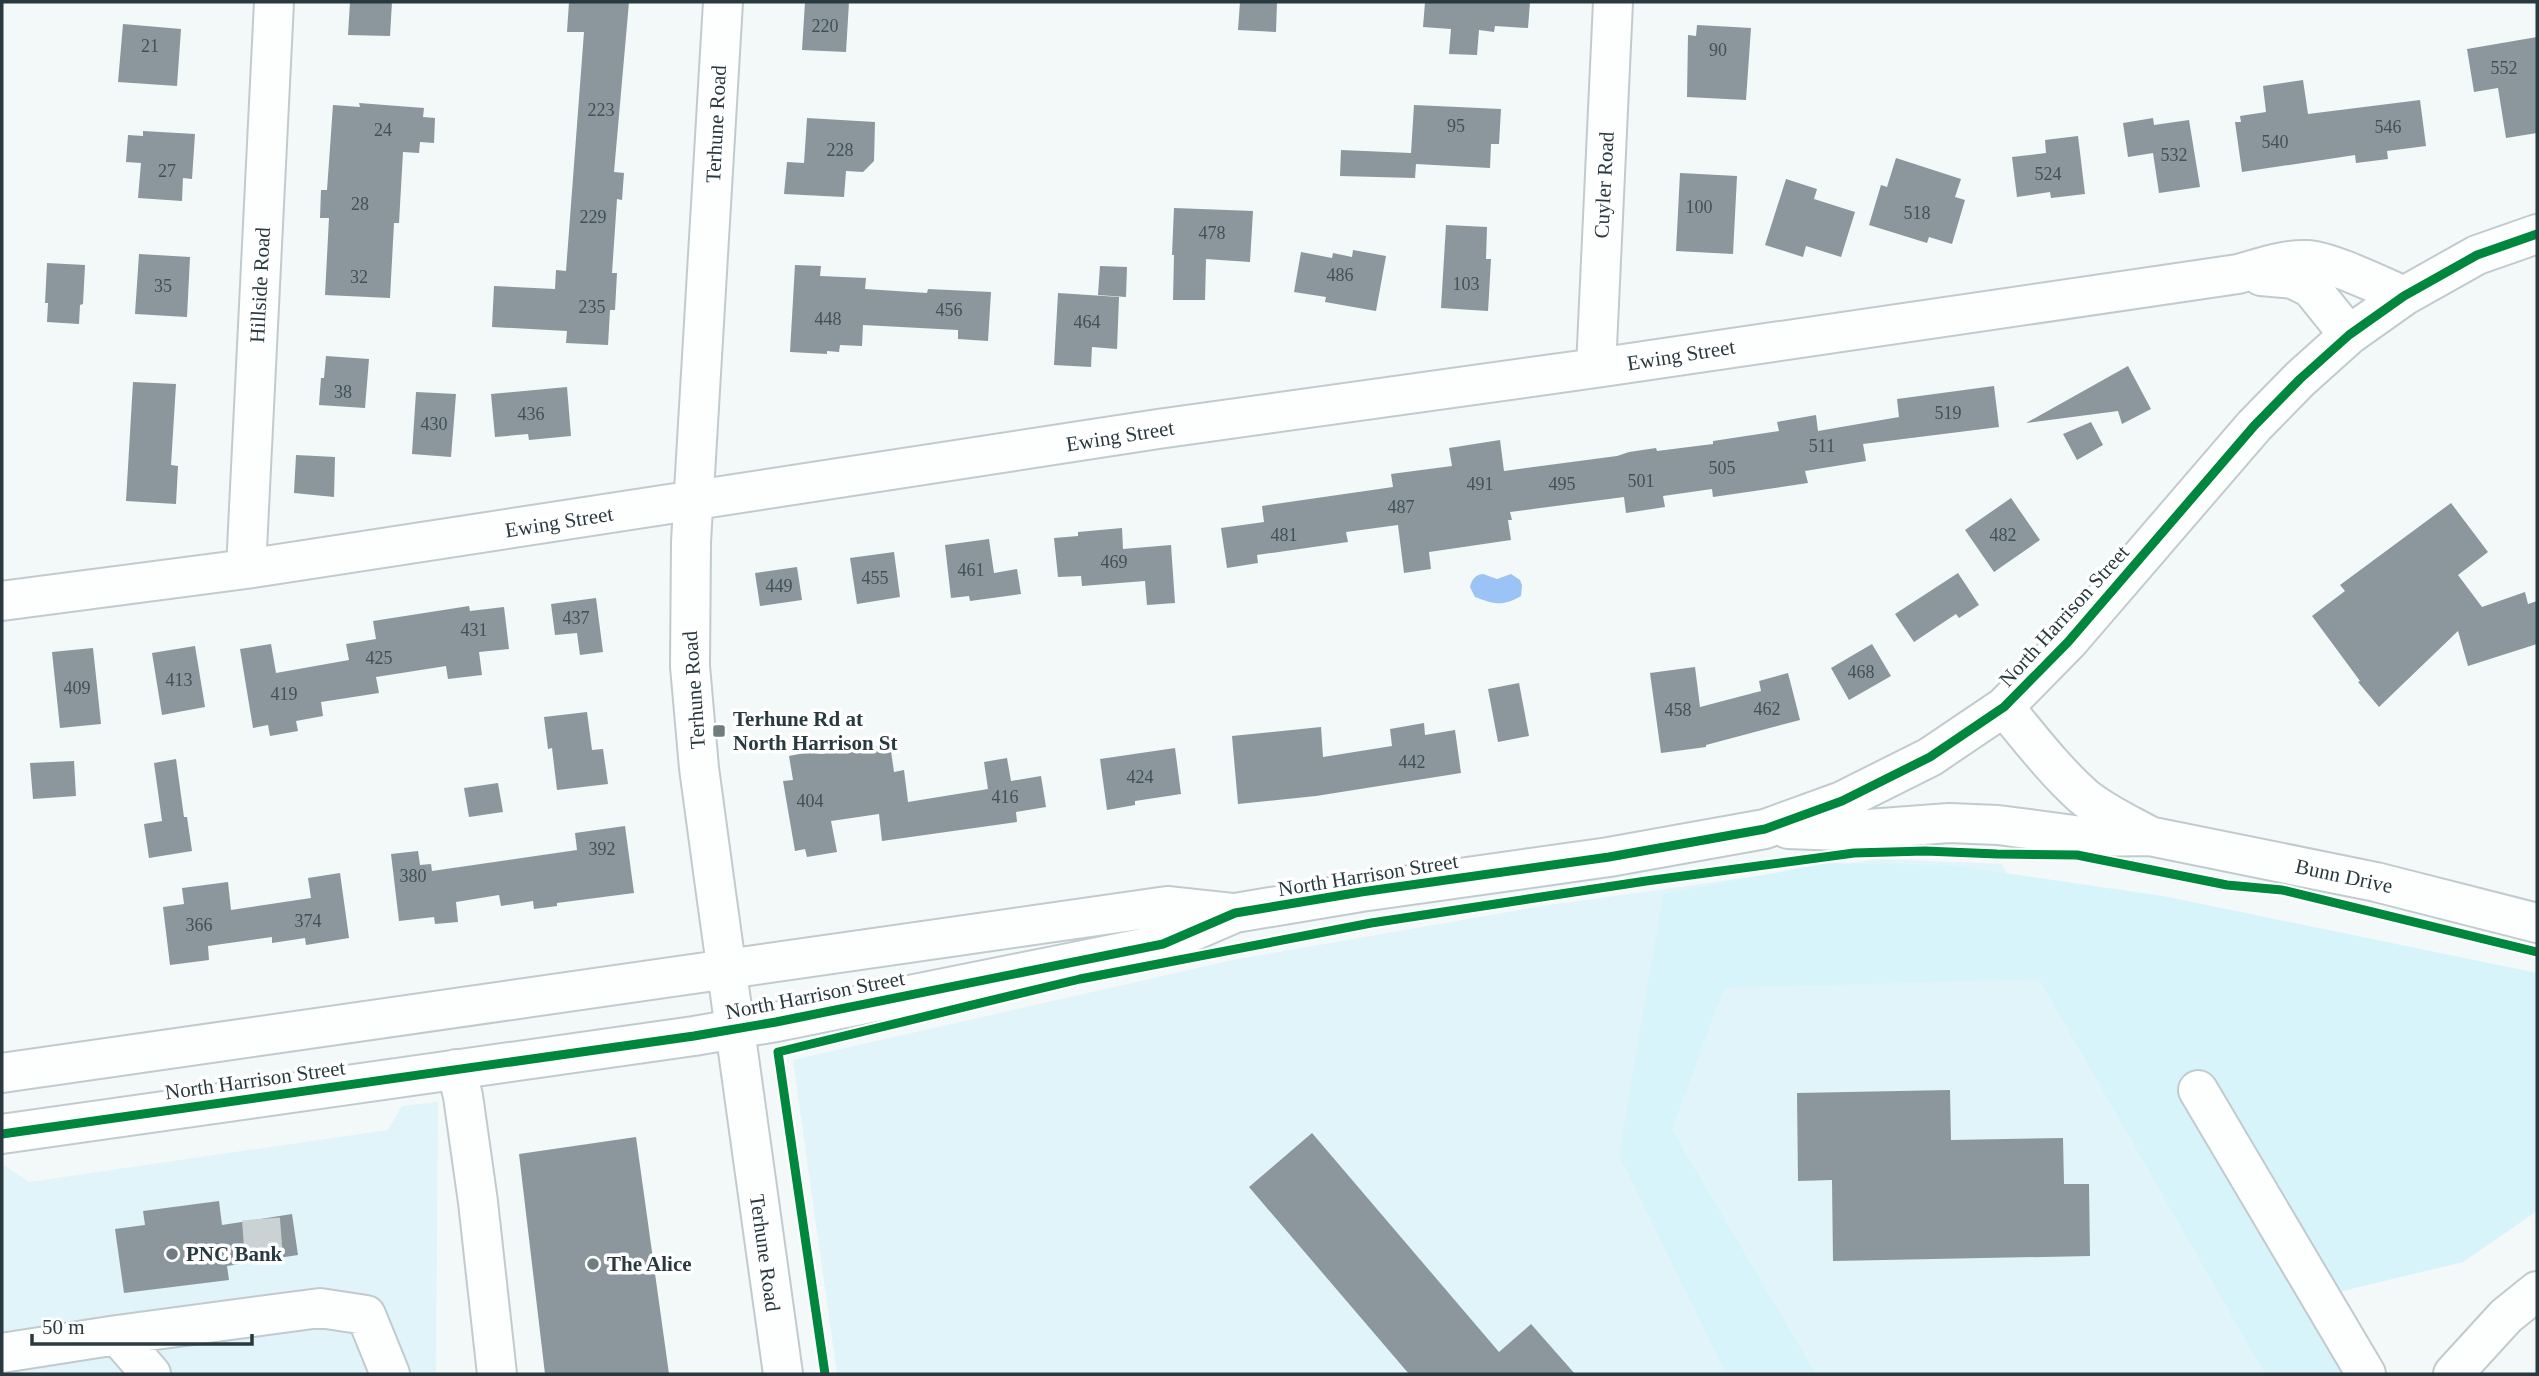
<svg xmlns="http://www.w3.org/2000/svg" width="2539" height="1376" viewBox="0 0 2539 1376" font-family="Georgia,serif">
<rect width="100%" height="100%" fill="#f3f8f8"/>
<path fill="#e0f4f9" d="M1880 859 2002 864 2284 1374H837L793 1060 1233 960 1543 906Z
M438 1102 436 1374H2V1166H5L29 1182 388 1130 402 1106Z"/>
<path fill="#d8f4fb" d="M1827 863 1949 865 2163 896 2537 973V1211L2463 1262 2326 1295 2363 1374H2265L2039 979 1724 988 1672 1130 1816 1374H1726L1619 1155 1663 894Z"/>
<path fill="#9bc3f5" d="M1483 574 1497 579 1511 574 1520 580 1522 585 1521 596C1503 607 1493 604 1475 597L1470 587C1472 579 1475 575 1483 574Z"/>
<path fill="#8b979d" d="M350 2H392L390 36 348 35Z
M569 2H629L614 172 624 173 622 200 617 199 612 273H617L615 310H610L608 345 566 343 567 331 492 327 494 286 555 289 556 270 566 271 584 32H567Z
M805 2H849L846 52 802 50Z
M1240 2H1277L1276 32 1238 30Z
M1425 2H1530L1528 28 1495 26 1494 32 1479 30 1477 55 1449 54 1451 29 1423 27Z
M123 24 181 29 177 86 118 82Z
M1697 25 1751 28 1746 100 1687 97 1688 35 1696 36Z
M2537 37V133L2506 138 2498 88 2474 92 2467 49Z
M2303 80 2308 114 2420 100 2426 146 2387 151 2388 159 2356 163 2355 155 2242 172 2235 122H2241L2240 116 2266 112 2263 86Z
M359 103 424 108 423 117 435 118 434 143 420 142 419 153 403 152 399 223H394L390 298 325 295 329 218H320L321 190H327L333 105 360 107Z
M1414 105 1501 109 1499 144H1491L1490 168 1416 164 1415 178 1340 176 1341 150 1411 153Z
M807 118 875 122 874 161 863 172 846 171 844 197 784 194 787 162 804 163Z
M2153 118 2154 125 2189 120 2200 187 2159 193 2153 153 2128 157 2123 123Z
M143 131 195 134 192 179 183 178 182 201 138 198 141 163 126 162 128 135 143 136Z
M2078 136 2085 194 2051 198 2050 192 2017 197 2012 157 2046 153 2045 140Z
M1896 158 1961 179 1955 197 1965 200 1952 244 1929 237 1927 243 1869 225 1881 185 1887 187Z
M1680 173 1737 176 1733 254 1676 251Z
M1786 179 1817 189 1814 199 1855 212 1841 257 1806 246 1803 257 1765 245Z
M1174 208 1253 211 1250 262 1206 259 1205 300H1173L1174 255H1172Z
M1446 225 1487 227 1486 259H1491L1488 311 1441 308Z
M1353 250 1386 256 1376 311 1325 302 1326 297 1294 292 1301 252 1332 258 1333 253 1352 257Z
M139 254 190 257 187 317 135 314Z
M47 263 85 265 83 304 80 305 79 324 47 322 48 303H45Z
M795 265 821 266 820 276 866 278 865 289 927 293 928 289 991 292 988 341 958 339V330L863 325 862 346 840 345 839 352 827 351V354L790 352Z
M1100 266 1127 267 1126 297 1098 295Z
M1058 293 1119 297 1117 349 1092 347 1091 367 1054 365Z
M326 356 369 359 365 408 319 405 321 378H324Z
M2128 366 2151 409 2122 424 2118 411 2026 423Z
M133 382 176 384 171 465 178 466 176 504 126 501Z
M1994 386 1999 427 1863 444 1866 461 1805 471 1808 483 1713 497 1712 489 1663 496 1665 507 1626 513 1624 497 1510 512 1512 520H1508L1511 540 1429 552 1431 569 1404 573 1398 525 1346 532 1348 542 1257 555 1258 563 1227 568 1221 528 1264 522 1262 506 1393 487 1391 474 1452 466 1449 448 1500 440 1504 471 1617 456 1629 452 1656 448 1657 451 1713 444V441L1779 431 1777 422 1816 415 1818 431 1899 417 1897 399Z
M567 387 571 436 529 440 528 434 495 437 491 394Z
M416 392 456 394 451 457 412 454Z
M2091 422 2103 445 2077 460 2063 434Z
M296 455 335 457 334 497 294 493Z
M2011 498 2040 540 1994 572 1965 530Z
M2451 503 2488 552 2458 575 2482 607 2525 592 2528 604 2537 601V644L2468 666 2458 631 2379 707 2358 682 2360 681 2312 616 2345 591 2340 585Z
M1122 528 1123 549 1171 545 1175 603 1147 605 1145 581 1082 586 1081 576 1058 577 1054 538 1078 536V532Z
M989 539 994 573 1017 569 1021 594 970 601 969 596 951 598 945 545Z
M894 552 900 597 857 604 850 558Z
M797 567 802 600 760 606 755 573Z
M1958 573 1979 605 1959 618 1956 614 1914 642 1895 614Z
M596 598 603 652 580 655 577 633 555 635 551 604Z
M469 606 470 611 504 607 509 649 479 652 482 675 448 679 446 666 376 677 379 693 321 702 323 716 296 721 298 731 270 736 268 725 253 728 240 649 271 644 276 673 349 660 346 644 376 639 373 621Z
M1872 644 1891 676 1849 700 1831 668Z
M195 646 205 707 162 715 152 653Z
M93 648 101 724 60 728 52 652Z
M1695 667 1700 707 1761 691 1759 681 1788 673 1800 720 1706 745V747L1661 753 1650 673Z
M1519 683 1529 736 1498 742 1488 689Z
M587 712 592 750 603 749 608 784 557 790 552 748 548 749 544 717Z
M1424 723 1425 735 1455 730 1461 773 1316 796 1238 804 1232 736 1321 727 1323 757 1392 746 1390 729Z
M890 744 894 772 904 770 908 802 988 789 984 762 1007 758 1011 781 1041 776 1046 807 1016 812 1017 822 882 841 879 814 831 821 837 852 807 857 805 849 795 851 783 781 793 780 789 756 820 750V754Z
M1175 748 1181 794 1135 801V805L1107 810 1100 759Z
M176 759 184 817H187L192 851 149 858 144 824 162 821 154 763Z
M74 761 76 796 33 799 30 763Z
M498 783 503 812 469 817 464 788Z
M625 826 634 893 557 903V906L534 909 533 901 501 906 499 895 456 902 458 922 435 924 434 917 399 921 391 854 418 851 420 865 431 864 432 871 577 850 575 833Z
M340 873 349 938 306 945 305 938 272 943V937L208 946 209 960 170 965 163 907 184 904 182 888 228 882 231 910 311 898 308 878Z
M1950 1090 1951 1140 2063 1138 2064 1184H2089L2090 1256 1833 1261 1832 1180 1798 1181 1797 1093Z
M1312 1133 1499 1352 1531 1324 1575 1374H1409L1249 1187Z
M636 1137 669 1374H545L519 1154Z
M219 1201 222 1225 292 1214 298 1255 227 1266 229 1280 124 1293 115 1229 145 1225 143 1211Z"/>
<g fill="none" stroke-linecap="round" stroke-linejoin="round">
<path stroke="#cad2d3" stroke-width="38" stroke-dasharray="38 19" stroke-linecap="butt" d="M261 1219 264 1260"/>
<g stroke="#c1cbce" stroke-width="42">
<path id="minor" d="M723 2 691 542 690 666 699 768 715 886 783 1374
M2261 276 2293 279 2311 288 2349 335
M1596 368 1613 2
M246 569 274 2
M2 601 246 569 1158 429 1596 368 2238 274C2260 268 2284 259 2307 260 2330 261 2381 286 2404 296
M2004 707C2029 737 2054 770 2083 796 2102 812 2126 823 2148 835
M1788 829 1842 831 1949 823 1998 825 2089 837 2149 836 2376 882 2537 923
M456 1069 463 1096 478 1202 497 1374
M2 1073 1167 906 1232 913
M2198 1090 2366 1374
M2 1134 694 1036 776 1022 1163 944 1235 913 1361 892 1609 857 1765 829 1842 801 1930 757 2004 707 2068 642 2254 426 2300 379 2349 335 2404 296 2477 255 2537 234
M117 1335 151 1374
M2 1353 117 1335 320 1308 366 1315 390 1374
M2453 1374 2506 1316 2537 1291"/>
</g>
<use href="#minor" stroke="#fdfefe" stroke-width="38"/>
<g stroke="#fff" stroke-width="13">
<path id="cycleway" d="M2 1134 694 1036 776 1022 1163 944 1235 913 1361 892 1609 857 1765 829 1842 801 1930 757 2004 707 2068 642 2254 426 2300 379 2349 335 2404 296 2477 255 2537 234
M825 1374 778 1052 1080 979 1371 923 1646 881 1854 853 1925 851 1997 854 2077 855 2227 885 2282 890 2537 952"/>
</g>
<use href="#cycleway" stroke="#00873e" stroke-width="9"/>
</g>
<g fill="#6f7c80" stroke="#fff" stroke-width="2.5">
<rect x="712" y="724" width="14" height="14" rx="3.5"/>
<circle cx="172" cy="1254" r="7"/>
<circle cx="593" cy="1264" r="7"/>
</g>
<g text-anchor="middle" stroke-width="7" stroke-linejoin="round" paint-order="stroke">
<g font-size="18" fill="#415156">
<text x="825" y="32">220</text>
<text x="150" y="52">21</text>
<text x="1718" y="56">90</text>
<text x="2504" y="74">552</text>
<text x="601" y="116">223</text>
<text x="1456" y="132">95</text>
<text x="2388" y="133">546</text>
<text x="383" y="136">24</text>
<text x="2275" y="148">540</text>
<text x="840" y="156">228</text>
<text x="2174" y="161">532</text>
<text x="167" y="177">27</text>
<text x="2048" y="180">524</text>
<text x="360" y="210">28</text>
<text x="1699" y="213">100</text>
<text x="1917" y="219">518</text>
<text x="593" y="223">229</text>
<text x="1212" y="239">478</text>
<text x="1340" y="281">486</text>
<text x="359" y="283">32</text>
<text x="1466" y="290">103</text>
<text x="163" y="292">35</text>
<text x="592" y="313">235</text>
<text x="949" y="316">456</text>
<text x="828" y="325">448</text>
<text x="1087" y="328">464</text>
<text x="343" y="398">38</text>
<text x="1948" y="419">519</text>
<text x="531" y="420">436</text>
<text x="434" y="430">430</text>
<text x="1822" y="452">511</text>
<text x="1722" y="474">505</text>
<text x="1641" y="487">501</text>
<text x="1480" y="490">491</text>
<text x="1562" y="490">495</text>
<text x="1401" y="513">487</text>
<text x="1284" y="541">481</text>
<text x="2003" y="541">482</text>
<text x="1114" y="568">469</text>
<text x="971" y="576">461</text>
<text x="875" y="584">455</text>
<text x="779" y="592">449</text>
<text x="576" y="624">437</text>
<text x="474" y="636">431</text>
<text x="379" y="664">425</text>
<text x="1861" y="678">468</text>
<text x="179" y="686">413</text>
<text x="77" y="694">409</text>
<text x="284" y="700">419</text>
<text x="1767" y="715">462</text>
<text x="1678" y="716">458</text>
<text x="1412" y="768">442</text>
<text x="1140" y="783">424</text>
<text x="1005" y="803">416</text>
<text x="810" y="807">404</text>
<text x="602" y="855">392</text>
<text x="413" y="882">380</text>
<text x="308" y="927">374</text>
<text x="199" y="931">366</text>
</g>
<g font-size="21" fill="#283a3f" stroke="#fff">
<text transform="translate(716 124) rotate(-87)" y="7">Terhune Road</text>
<text transform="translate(1604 185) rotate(-87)" y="7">Cuyler Road</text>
<text transform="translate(260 285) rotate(-87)" y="7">Hillside Road</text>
<text transform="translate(1681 355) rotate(-9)" y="7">Ewing Street</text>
<text transform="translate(1120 436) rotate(-9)" y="7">Ewing Street</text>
<text transform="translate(559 522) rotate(-9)" y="7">Ewing Street</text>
<text transform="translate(2064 616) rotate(-48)" y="7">North Harrison Street</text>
<text transform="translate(694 690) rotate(-94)" y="7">Terhune Road</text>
<text transform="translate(1368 875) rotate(-9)" y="7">North Harrison Street</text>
<text transform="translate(2344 876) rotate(12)" y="7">Bunn Drive</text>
<text transform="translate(815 995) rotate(-11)" y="7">North Harrison Street</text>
<text transform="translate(255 1080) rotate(-8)" y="7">North Harrison Street</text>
<text transform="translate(765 1253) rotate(82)" y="7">Terhune Road</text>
</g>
<g font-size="21" font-weight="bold" fill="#283a3f" stroke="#fff" text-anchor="start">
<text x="733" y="726">Terhune Rd at<tspan x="733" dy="24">North Harrison St</tspan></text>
<text x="186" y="1261">PNC Bank</text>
<text x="607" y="1271">The Alice</text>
</g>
</g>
<rect width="2539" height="1376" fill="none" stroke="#283a3f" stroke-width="7"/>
<path d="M32 1334v10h220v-10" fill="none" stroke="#283a3f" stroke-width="3.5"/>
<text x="42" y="1334" font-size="21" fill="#283a3f" stroke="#ffffff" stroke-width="5" paint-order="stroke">50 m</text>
</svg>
